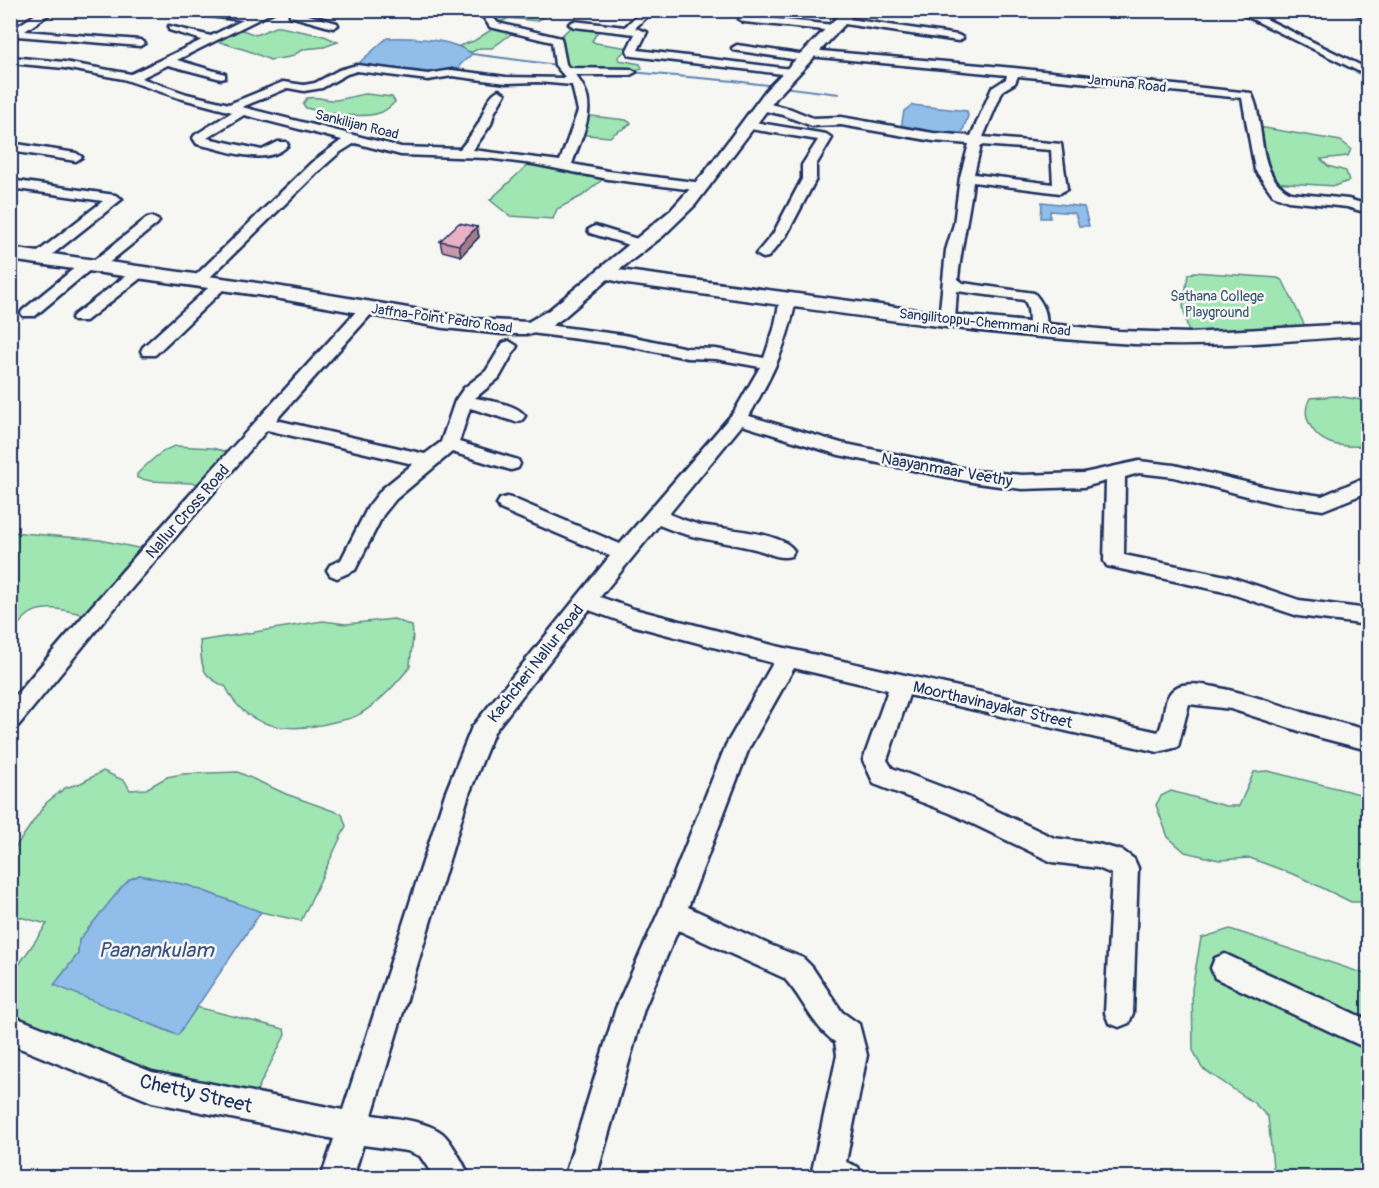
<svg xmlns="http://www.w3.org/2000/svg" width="1379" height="1188" viewBox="0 0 1379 1188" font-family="Pangolin,sans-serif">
<rect width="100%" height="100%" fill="#f6f6f2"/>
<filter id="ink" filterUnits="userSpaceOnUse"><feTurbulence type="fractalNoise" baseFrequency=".0167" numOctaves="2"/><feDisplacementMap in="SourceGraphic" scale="12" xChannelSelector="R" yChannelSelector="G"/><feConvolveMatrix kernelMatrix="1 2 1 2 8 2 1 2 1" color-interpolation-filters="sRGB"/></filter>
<g filter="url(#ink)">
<path fill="#a0e6b2" stroke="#5e8a88" stroke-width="1.5" d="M501 11H586L581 16 552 12 537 21 509 18 494 25 488 16Z
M574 24 600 28 592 41 596 43 629 48 618 57 619 60 640 64 642 68 630 72 567 71 557 40Z
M497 26 515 31 492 48H480L472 52 464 51 459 46 474 41Z
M234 27 256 35 275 27H280L324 36 338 42 324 47 304 49 290 57 270 60 249 51 210 39Z
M366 94 392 97 395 102C391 106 385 112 379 113 361 119 324 113 306 108L303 104 307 98C317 96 322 99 331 100 341 101 355 95 366 94Z
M582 115 626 120 631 123C625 130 617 130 610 137L576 134Z
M1253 126 1341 141 1351 149 1348 156 1321 159 1328 166 1346 171 1349 181 1335 186 1271 182Z
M533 160 608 175 582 196 557 209 553 219 510 216 490 200Z
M1194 272 1278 278 1283 281 1306 328 1190 339 1183 306 1188 275Z
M1336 396 1368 401V446C1345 447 1322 448 1310 425 1305 415 1305 408 1310 398Z
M176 446 212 448 236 454 210 484 151 481 137 478V474C149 463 160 450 176 446Z
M11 532 100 540 152 551 94 617C75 613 43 601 27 616 21 621 16 628 11 633Z
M394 619 412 626C415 640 410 653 410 667 395 685 380 702 360 714 353 719 342 720 334 722 292 733 246 731 226 687 200 675 202 668 200 641L323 621 346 624Z
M103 771 125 781 130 790 146 789 167 777 182 774 238 772 286 794 342 814 346 826 301 921 261 912 190 886 139 875 122 888 79 940 78 954 55 984 177 1035 197 1007 284 1029 285 1035 249 1106 11 1029V976L47 924 16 916 11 918 10 855 46 803 65 788 81 783Z
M1268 771 1368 796 1367 902H1351L1298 876 1250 858 1219 860 1185 852 1168 837 1156 805 1161 796 1171 791 1226 806H1239L1254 772Z
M1230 929 1368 975V1177H1274L1268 1117 1254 1103 1202 1068 1193 1050 1192 989 1201 938Z"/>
<path fill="#90bde9" stroke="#6184b1" stroke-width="1.5" d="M387 38C413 37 453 39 472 54L460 65 456 76 371 71 360 62Z
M912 105 967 111 968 116 961 136 948 137 901 128 904 111Z
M1042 202 1084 207 1089 226H1079L1075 213 1050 211V218H1041Z
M140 875 190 886 261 912 178 1035 54 985 78 954 79 940 121 888 130 879Z"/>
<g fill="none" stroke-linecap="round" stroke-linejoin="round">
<path stroke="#6184b1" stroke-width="2" d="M472 54 588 69
M630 72 734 81 839 94"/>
<g stroke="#1b2f5e" stroke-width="5">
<path id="minor" d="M42 10H55L25 31 140 40 145 43 140 46 17 36 10 39V31Z
M178 10H214L254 15 263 10H277L177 60 225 74V78L221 79 168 65 141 78 187 94 229 104 283 82 304 85 315 83 339 70 357 65 428 74 452 70 506 77 566 78 555 65 552 42 490 27 484 18 473 10H486L498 23 561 38 566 64 569 68 630 69 636 72 630 75H575C601 104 583 132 572 164L608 171 702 183 709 187 702 191 608 179 533 164 486 158 401 155 355 143 339 153 321 169 204 283H194L191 280 194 277 311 163 342 140 244 115 207 138 262 150 278 142H286L288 145C267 168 227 150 201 145L197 144 193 138 195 135 232 112 179 98 123 79 64 68 10 63V57L64 62 131 74 202 40 169 30V26L211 36 243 20 183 13ZM357 71 428 80 452 76 506 83 538 82 572 85 578 111 560 161 473 150 491 124 494 113 505 94 499 90C486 95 484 116 477 126 472 134 466 142 460 149L401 147 242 107 288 88 304 91 322 88 347 74Z
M373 10H384L377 15 373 14Z
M642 10H654L635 28 647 32 638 50 791 69 797 72 791 75 633 56 629 55 627 50 635 34 574 27 569 24 574 21 625 27Z
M738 10H748L749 16 834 25 839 28 834 31 744 22 739 19Z
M1234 10H1248L1368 69V76Z
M1341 10 1368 11V17Z
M294 11 337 23 338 25 333 28 290 16V12Z
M842 18 958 35 963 38 958 41 838 23 837 21Z
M737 45 806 55V51L810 50 1014 68 1251 93C1267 124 1254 175 1291 193L1348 199 1368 205V213L1347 207 1288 201 1273 195 1255 170 1242 98 1018 76 1015 83 1003 90 983 137 1061 144 1067 189 1060 193 973 182C969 215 961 246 958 279L963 283 1034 293C1044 304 1050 318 1044 332H1032C1026 322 1032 310 1024 300L957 291 955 320 953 323H941L939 320 946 250 954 224 960 177 969 144 933 141 841 125 812 126 783 115 757 109 755 106 761 102 791 109 813 118 841 117 933 133 971 136 992 88 1006 79 1007 75 809 56V60L805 61 733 50 732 48ZM981 145 1051 150 1053 184 974 174Z
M748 121 826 134 832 138 816 165V179L786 236 768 257 763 258 756 254 773 234 802 179V165L818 140 744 128 742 125Z
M10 143 76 153 82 157 76 161 10 151Z
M10 180 115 195 122 199 44 261 39 262 32 258 34 255 103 201 10 188Z
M152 217 159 221 157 224 101 269H91L35 316H23L21 313 23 310 82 262H92L147 218Z
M595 226 647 242 649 245 642 249 590 233 588 230Z
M141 267 148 271 146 274 86 321H74L72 318 74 315 136 268Z
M222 278 230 283 227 286 155 355H143L141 351 143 347 217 280Z
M788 295 796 300C786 348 773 374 749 416L841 443 977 471 1022 475 1084 473 1139 461 1174 465 1274 489 1322 496 1357 481 1368 480V492L1323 510 1274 503 1174 477 1139 473 1125 477 1124 555 1231 577 1299 600 1368 609V625L1298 616 1229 593 1107 566 1104 561 1106 481 1084 487 1022 489 977 483 839 455 742 425 669 514C679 518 689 522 700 525 721 529 784 532 794 551L791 556C779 560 768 552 755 549 722 541 691 539 659 525L600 597 634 609 776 646 1158 732C1167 720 1160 697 1177 687 1198 674 1293 710 1319 717 1336 722 1352 726 1368 730V750L1318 737 1231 709 1189 704 1178 747 1158 752 909 695 887 760 892 768 968 797 1054 838 1098 844 1123 851 1134 859 1138 868 1133 1013 1129 1023 1119 1027 1109 1023 1105 1013 1112 874 1098 868 1052 862 950 813 874 784 863 760 888 690 794 668 749 748 688 907 770 945 803 958 812 967 842 1012 859 1024 867 1055 846 1162 858 1167 863 1178H815L812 1171 837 1055 835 1042C812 1026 803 998 784 978L678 930 644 1009 596 1178H564L616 1008 661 907 726 745 773 663 631 625 589 610 494 732 469 794 372 1115C392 1118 425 1120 442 1133 451 1140 465 1166 470 1178H435L420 1156 407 1151 363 1145 353 1178H321L334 1139 152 1102 10 1044V1015L152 1072 343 1110 445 794 472 727 610 556 500 509 497 504 500 499 507 497 514 499 620 544 734 412 760 367 716 359 687 358 624 345 531 333 523 328 531 323 624 335 687 348 716 349 764 358 774 329 780 300Z
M368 303 376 308 374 311 276 420 425 454 441 442 455 401 464 388 486 371 503 343 509 341 517 346 499 378 475 398C489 401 516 403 525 416L522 420 516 422 470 408 459 442 518 460 520 464 518 468 511 470 452 452 396 499 383 515 355 570 337 578 330 575 327 570 330 565 341 560 368 507 382 489 413 464 267 430 102 623 18 726 10 729V702C124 566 243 435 362 305Z
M1225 954 1368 1020V1049L1215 978 1211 968 1215 958Z"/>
</g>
<g stroke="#1b2f5e" stroke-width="5">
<path id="major" d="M844 10H858L777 97 695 205 663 236 619 270 947 314 1119 331 1190 333 1368 323V335C1286 341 1201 349 1119 343 954 333 790 305 627 284L608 279 563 318 547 329 531 334H503L444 328 264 296 10 260V248L264 284 474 319 528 322 549 310 671 210 705 172 766 90Z"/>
</g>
<use href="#minor" fill="#f6f6f2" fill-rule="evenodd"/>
<use href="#major" fill="#f6f6f2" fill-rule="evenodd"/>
</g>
<path fill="#c998a9" stroke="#1b2f5e" stroke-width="1.5" d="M477 227 479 237 461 256 442 251 440 241Z"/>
<path fill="#a47c89" stroke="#1b2f5e" stroke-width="1.5" d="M477 227 479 237 461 256 459 245Z"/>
<path fill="#eab1c4" stroke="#1b2f5e" stroke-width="1.5" d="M459 223 477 227 459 245 440 241Z"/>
</g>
<g text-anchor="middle" stroke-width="5" stroke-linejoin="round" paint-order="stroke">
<g font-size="14" fill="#1b2f5e" stroke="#f6f6f2">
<text transform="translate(1127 83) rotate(6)" y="5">Jamuna Road</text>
<text transform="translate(357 124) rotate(14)" y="5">Sankilijan Road</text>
<text transform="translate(442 318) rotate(8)" y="5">Jaffna-Point Pedro Road</text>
<text transform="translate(985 322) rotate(6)" y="5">Sangilitoppu-Chemmani Road</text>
</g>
<g font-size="14" fill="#36546f" stroke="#f6f6f2">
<text x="1217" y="301">Sathana College<tspan x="1217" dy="16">Playground</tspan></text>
</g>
<g font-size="16" fill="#1b2f5e" stroke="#f6f6f2">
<text transform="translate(947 469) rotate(10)" y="6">Naayanmaar Veethy</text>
<text transform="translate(187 511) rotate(-49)" y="6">Nallur Cross Road</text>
<text transform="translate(535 663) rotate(-52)" y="6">Kachcheri Nallur Road</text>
<text transform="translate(993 704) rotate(13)" y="6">Moorthavinayakar Street</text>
</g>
<g font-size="20" fill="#1b2f5e" stroke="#f6f6f2">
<text transform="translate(196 1093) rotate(13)" y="7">Chetty Street</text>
</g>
<g font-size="21" font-style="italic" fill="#385281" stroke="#f6f6f2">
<text x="156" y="957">Paanankulam</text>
</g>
</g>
<rect width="1379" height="1188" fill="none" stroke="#f6f6f2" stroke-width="36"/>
<rect x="18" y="18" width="1343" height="1152" fill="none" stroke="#1b2f5e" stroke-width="2" filter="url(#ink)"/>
</svg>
